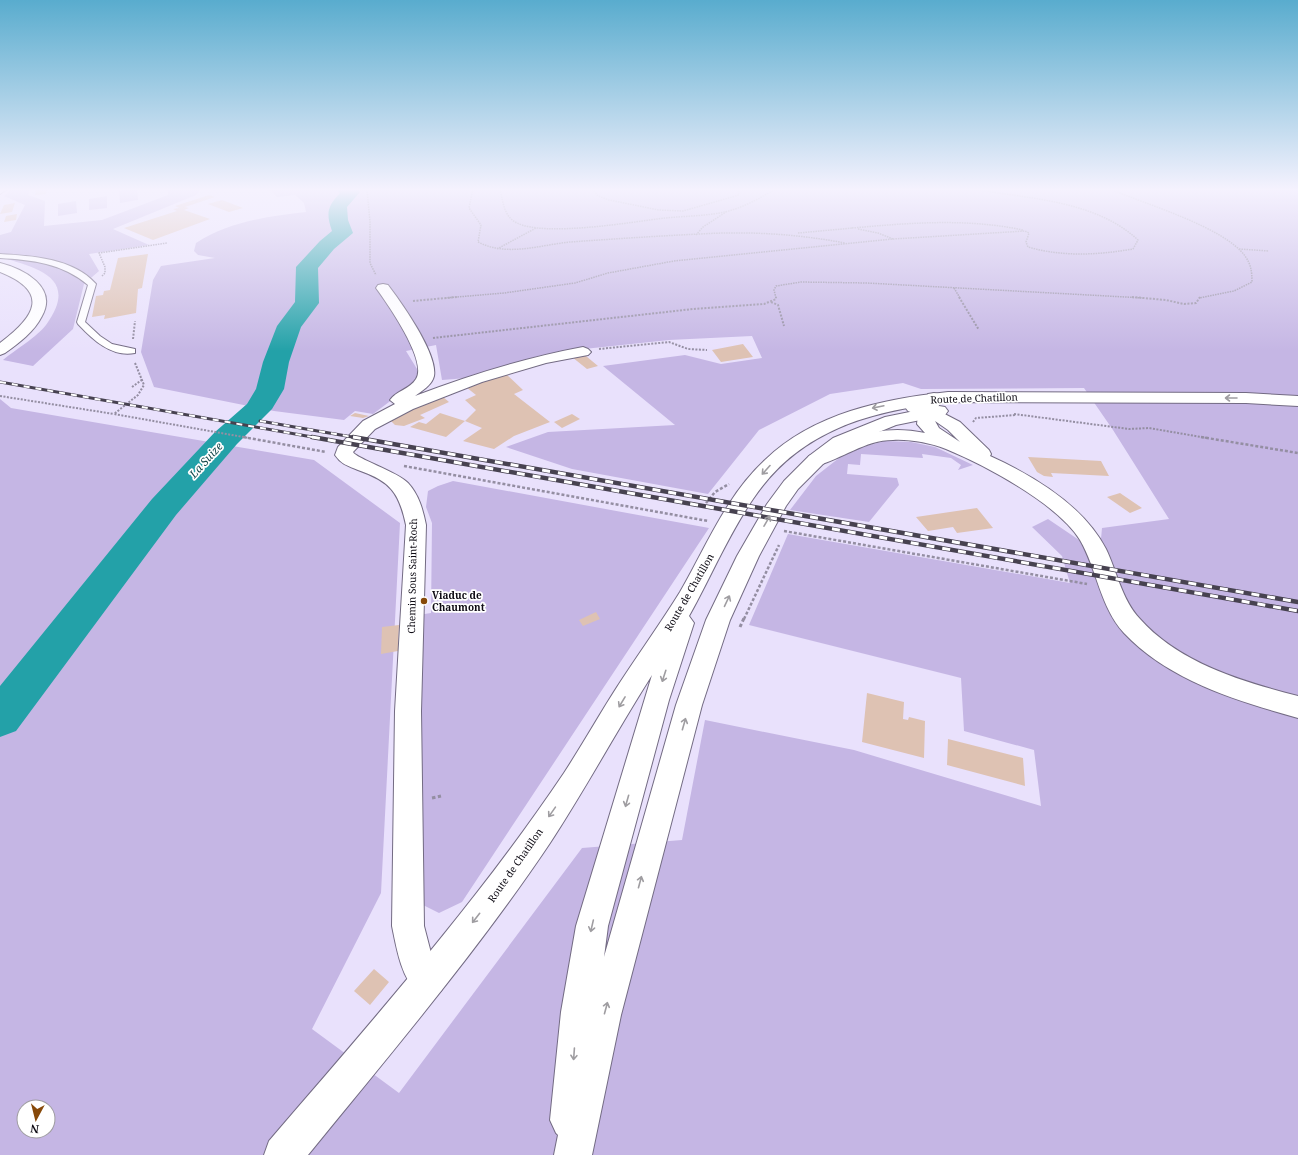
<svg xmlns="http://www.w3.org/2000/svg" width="1298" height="1155" viewBox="0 0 1298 1155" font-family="'Noto Serif',serif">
<rect width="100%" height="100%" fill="#e9e1fc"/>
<path fill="#c5b6e4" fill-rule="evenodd" d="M12 189H30L28 195 45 201 44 226 102 220 168 195V189H201L196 195 113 229 149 245 89 254 99 271 84 284 73 329 33 366 3 360C14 351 38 336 46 325 80 278 38 268 0 257V235L11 232 25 205 4 196Z
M137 189 138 200 120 203 119 191Z
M246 189H1298V1155H0V399L11 408 314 460 400 523 381 893 312 1029 399 1093 582 848 682 840 705 720 854 750 1041 806 1034 750 964 731 961 678 749 625 788 534 1070 583 1062 556 1032 527 1048 519 1082 542 1101 539 1102 528 1169 519 1113 430 1084 388 921 389 903 383 830 394 759 430 708 494 572 469 506 447 548 432 675 425 603 366 685 355 721 364 762 358 752 336 669 340 584 349 538 356 467 378 442 380 436 345 406 351 417 369 418 377 409 387 373 414 355 411 344 420 274 411 154 387 141 352 153 280 161 266 215 258 198 255 194 251 196 243C228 222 269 216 306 212L304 203 295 195 277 197 269 189ZM24 1107H48V1131H24Z
M107 196V208L89 210V199Z
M76 201 77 213 58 216V204Z
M885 441 911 442 935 447 973 465 958 470 961 465 951 458 922 454 923 458 861 454 860 465 848 464 847 474 897 478 899 485 869 522 790 510 816 476 848 451Z
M453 481 709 528 462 902 439 913 421 904 418 615 431 613 432 523 426 507 428 491 438 486Z"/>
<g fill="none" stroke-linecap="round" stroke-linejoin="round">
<path fill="#23a1a8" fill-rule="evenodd" d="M337 189H358L360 192 347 207 348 220 353 233 334 249 318 268 319 303 301 327 289 362 284 389 272 409 237 444 176 515 16 731 0 737V686L152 499 215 432 247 404 256 389 263 362 277 326 295 302 296 267 320 241 332 231C326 213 327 207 340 193Z"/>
</g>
<path fill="#dec2b3" d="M36 189H47L46 194 35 195Z
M209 195 215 197 185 207 189 208 184 210 210 219 153 240 124 228 177 211 173 209 179 208 175 206Z
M222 200 243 208 229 212 208 204Z
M15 203 12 212 0 214 4 205Z
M17 214 16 220 4 222 6 216Z
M148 254 142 288 138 289 136 313 104 319 105 315 92 317 96 296 103 295 104 291 110 290 118 258Z
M743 344 753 357 721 362 712 350Z
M582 354 586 356 598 366 587 369 572 357Z
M505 373 523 390 514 394 550 422 514 436 494 449 463 441 482 428 465 421 446 437 410 427 419 422 426 424 440 413 465 421 476 410 465 400 476 395 466 387Z
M442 396 449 402 420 415 425 418 404 426 395 425 388 418Z
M355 413 369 416 363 418 350 416Z
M572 414 580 419 562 428 554 422Z
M1028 457 1101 461 1109 476 1051 473 1053 477 1044 476 1037 472Z
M1120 493 1142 508 1130 513 1107 497Z
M977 508 993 528 957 533 953 527 928 531 916 517Z
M596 612 600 619 583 626 579 620Z
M399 625 398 651 381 654 382 627Z
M867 693 904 702 903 719 908 720 909 717 925 721 924 758 862 742Z
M948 739 1023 758 1025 786 947 765Z
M374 969 389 982 370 1005 354 991Z"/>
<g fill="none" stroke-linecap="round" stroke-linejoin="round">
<g stroke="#736b83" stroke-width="2">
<path id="service" d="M0 254C32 256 73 258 96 284L85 322 100 336 112 344 135 349V353C112 358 92 339 78 324L77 322 88 285C62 263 32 260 0 258Z"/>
</g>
<g stroke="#736b83" stroke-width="2">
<path id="minor" d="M383 284 388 285C401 302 438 354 434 376 432 385 422 391 415 396 470 375 525 358 583 347L588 349 591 352 588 355 546 363 482 382 413 409 375 429 353 452C355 458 398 472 408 483 419 495 423 510 426 525L421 711 424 926 431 953 441 967 446 979 441 991 429 996C426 994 420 993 417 991 401 978 396 945 392 926L395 711 406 525C399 492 390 481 358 470 348 466 341 464 335 455L338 447 363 421 395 404 390 400C396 391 410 389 416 379 428 361 387 303 376 288L378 285Z
M934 393 940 394 942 398 937 410 960 422 989 450 991 454 990 456C1034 476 1083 505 1106 549 1117 572 1122 600 1140 619 1179 663 1243 682 1298 696V718C1237 701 1168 680 1124 633 1100 607 1097 569 1080 540 1058 504 985 465 946 449 931 443 909 439 893 440 865 440 842 459 816 466L809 464 807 460 809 456C850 439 879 423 925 433L917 424 918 415 908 411 905 407 908 403 914 402 923 404 928 394ZM935 421 948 430 960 442 939 428Z"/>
</g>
<g stroke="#736b83" stroke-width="2">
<path id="secondary" d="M0 189H7L0 194Z"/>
</g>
<g stroke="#736b83" stroke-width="2">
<path id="primary" d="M0 263C24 269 58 287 42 316 34 332 19 343 5 353L0 355V343C36 316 50 292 0 272Z
M948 392 1246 393 1298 396V406L1246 403 948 402C870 411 799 430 753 499 728 535 711 577 689 616L694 623 669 700 608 926 604 957 676 705 706 620 737 556 767 504 784 481 809 456 833 438 885 417 939 406 945 407 948 411 945 415 896 425 845 446 823 464 798 489 786 506 759 556 730 620 702 705 621 1015 592 1155H554L558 1135 556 1133 550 1120 561 1012 576 926 652 675C617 730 586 788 550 843 477 952 391 1053 308 1155H264L269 1141C371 1022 476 904 564 773 583 744 600 713 619 684 639 653 661 623 680 592 706 547 726 496 765 460 814 413 883 399 948 392Z"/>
</g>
<path stroke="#948ea2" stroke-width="1.5" stroke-dasharray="1.5 1" stroke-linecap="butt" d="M367 189 370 222V263L376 275
M473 189 469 208 481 225 478 242C507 257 540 245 570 242 613 239 657 236 700 234 749 231 797 234 845 243
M500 189C503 202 504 217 517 223 546 237 631 222 665 218 685 216 706 216 725 212 742 208 761 198 775 189
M592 189 598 196 609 200 659 210 683 211 739 195 738 189
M1110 189C1145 204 1224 227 1245 256 1251 264 1252 272 1252 282L1234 291 1199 298
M852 228C909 223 966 218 1023 230
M858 229 878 233 893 239
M798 233 853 228
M696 235 703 227 726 212
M497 249 536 228
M1239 249 1269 251
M102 276 105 273V267L99 253 167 243
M954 288 960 298
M445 298 504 293 575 283 608 273 674 261 893 239 1025 231 1029 233 1026 242 1028 247C1063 257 1097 255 1133 249L1138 240C1095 200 1029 199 974 189
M776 298 774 290 776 286 801 282 867 283 1144 298"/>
<path stroke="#948ea2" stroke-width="2" stroke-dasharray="2 1.5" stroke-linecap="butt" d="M959 297 979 330
M1132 297 1166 300 1184 304 1196 303 1200 297
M413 301 457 297
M771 302 778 305 784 326
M433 338 693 309 764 304 776 299V297
M133 339 135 321
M599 349 669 342 688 349 707 350
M135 363 144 385 138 395 114 414 249 438
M132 387 143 379
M0 396 114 414
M1014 414 1129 429 1149 428 1207 438
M973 422 976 418 1016 415"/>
<path stroke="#948ea2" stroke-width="2.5" stroke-dasharray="3 2" stroke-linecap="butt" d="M243 437 326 452
M1201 437 1298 453
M404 466 708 521
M706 503 715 492 729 484
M784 531 1087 584
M744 619 779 545"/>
<path stroke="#948ea2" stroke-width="3" stroke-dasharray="3.5 2.5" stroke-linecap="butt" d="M740 627 744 618
M432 798 441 796"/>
<use href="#service" fill="#fff" fill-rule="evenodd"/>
<use href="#minor" fill="#fff" fill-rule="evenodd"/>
<use href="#secondary" fill="#fff" fill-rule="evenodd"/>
<use href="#primary" fill="#fff" fill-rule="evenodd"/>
<g stroke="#474250" stroke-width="3">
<path id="rail-far1" d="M0 382 318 438
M260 421 358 438"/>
</g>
<g stroke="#474250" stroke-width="4.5">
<path id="rail" d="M312 437 1298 611
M353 437 1298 602"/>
</g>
<use href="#rail-far1" stroke="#fff" stroke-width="2" stroke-dasharray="6" stroke-linecap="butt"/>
<use href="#rail" stroke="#fff" stroke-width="3" stroke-dasharray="8" stroke-linecap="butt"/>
</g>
<defs><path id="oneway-shaft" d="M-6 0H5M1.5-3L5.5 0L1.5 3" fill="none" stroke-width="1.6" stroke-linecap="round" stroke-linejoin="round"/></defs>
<g stroke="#9f9da1">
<use href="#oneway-shaft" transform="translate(1231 398) rotate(-180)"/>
<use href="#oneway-shaft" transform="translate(878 407) rotate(168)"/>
<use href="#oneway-shaft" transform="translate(766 470) rotate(132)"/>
<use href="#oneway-shaft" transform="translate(767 521) rotate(-60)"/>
<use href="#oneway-shaft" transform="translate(727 601) rotate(-65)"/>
<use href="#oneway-shaft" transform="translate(664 676) rotate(108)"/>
<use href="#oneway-shaft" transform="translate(622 702) rotate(121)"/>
<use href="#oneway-shaft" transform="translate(684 724) rotate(-74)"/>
<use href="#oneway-shaft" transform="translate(627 801) rotate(106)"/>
<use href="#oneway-shaft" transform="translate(552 812) rotate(125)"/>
<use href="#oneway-shaft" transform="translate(640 882) rotate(-75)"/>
<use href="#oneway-shaft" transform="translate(476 918) rotate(128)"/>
<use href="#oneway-shaft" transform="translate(592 926) rotate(103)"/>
<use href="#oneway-shaft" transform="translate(606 1008) rotate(-75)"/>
<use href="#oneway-shaft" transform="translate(574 1054) rotate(94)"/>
</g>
<linearGradient id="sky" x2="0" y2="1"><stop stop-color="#59acce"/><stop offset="0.54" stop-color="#f5f2fe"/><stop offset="1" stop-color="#f5f2fe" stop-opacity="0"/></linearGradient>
<rect width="1298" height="351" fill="url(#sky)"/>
<circle fill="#874909" stroke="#fff" stroke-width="1.5" cx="424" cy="601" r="4"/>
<g text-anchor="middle" stroke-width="3.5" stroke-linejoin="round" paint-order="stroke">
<g font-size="10" fill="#0e0b14" stroke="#fff">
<text transform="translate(974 398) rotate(-2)" y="4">Route de Chatillon</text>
<text transform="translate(412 576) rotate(-89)" y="4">Chemin Sous Saint-Roch</text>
<text transform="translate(689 592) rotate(-60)" y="4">Route de Chatillon</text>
<text transform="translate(515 865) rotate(-55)" y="4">Route de Chatillon</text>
</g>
<g font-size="10" font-weight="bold" fill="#0e0b14" stroke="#fff" text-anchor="start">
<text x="432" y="599">Viaduc de<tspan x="432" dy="12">Chaumont</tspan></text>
</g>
<g font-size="11" font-style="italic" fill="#13474a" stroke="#fff">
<text transform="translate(206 460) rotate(-48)" y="4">La Suize</text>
</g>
</g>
<g transform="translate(36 1119) rotate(187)"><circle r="19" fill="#ffffff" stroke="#9f9da1"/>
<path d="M0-3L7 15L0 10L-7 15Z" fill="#874909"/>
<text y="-6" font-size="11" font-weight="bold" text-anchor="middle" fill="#0e0b14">N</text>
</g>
</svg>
